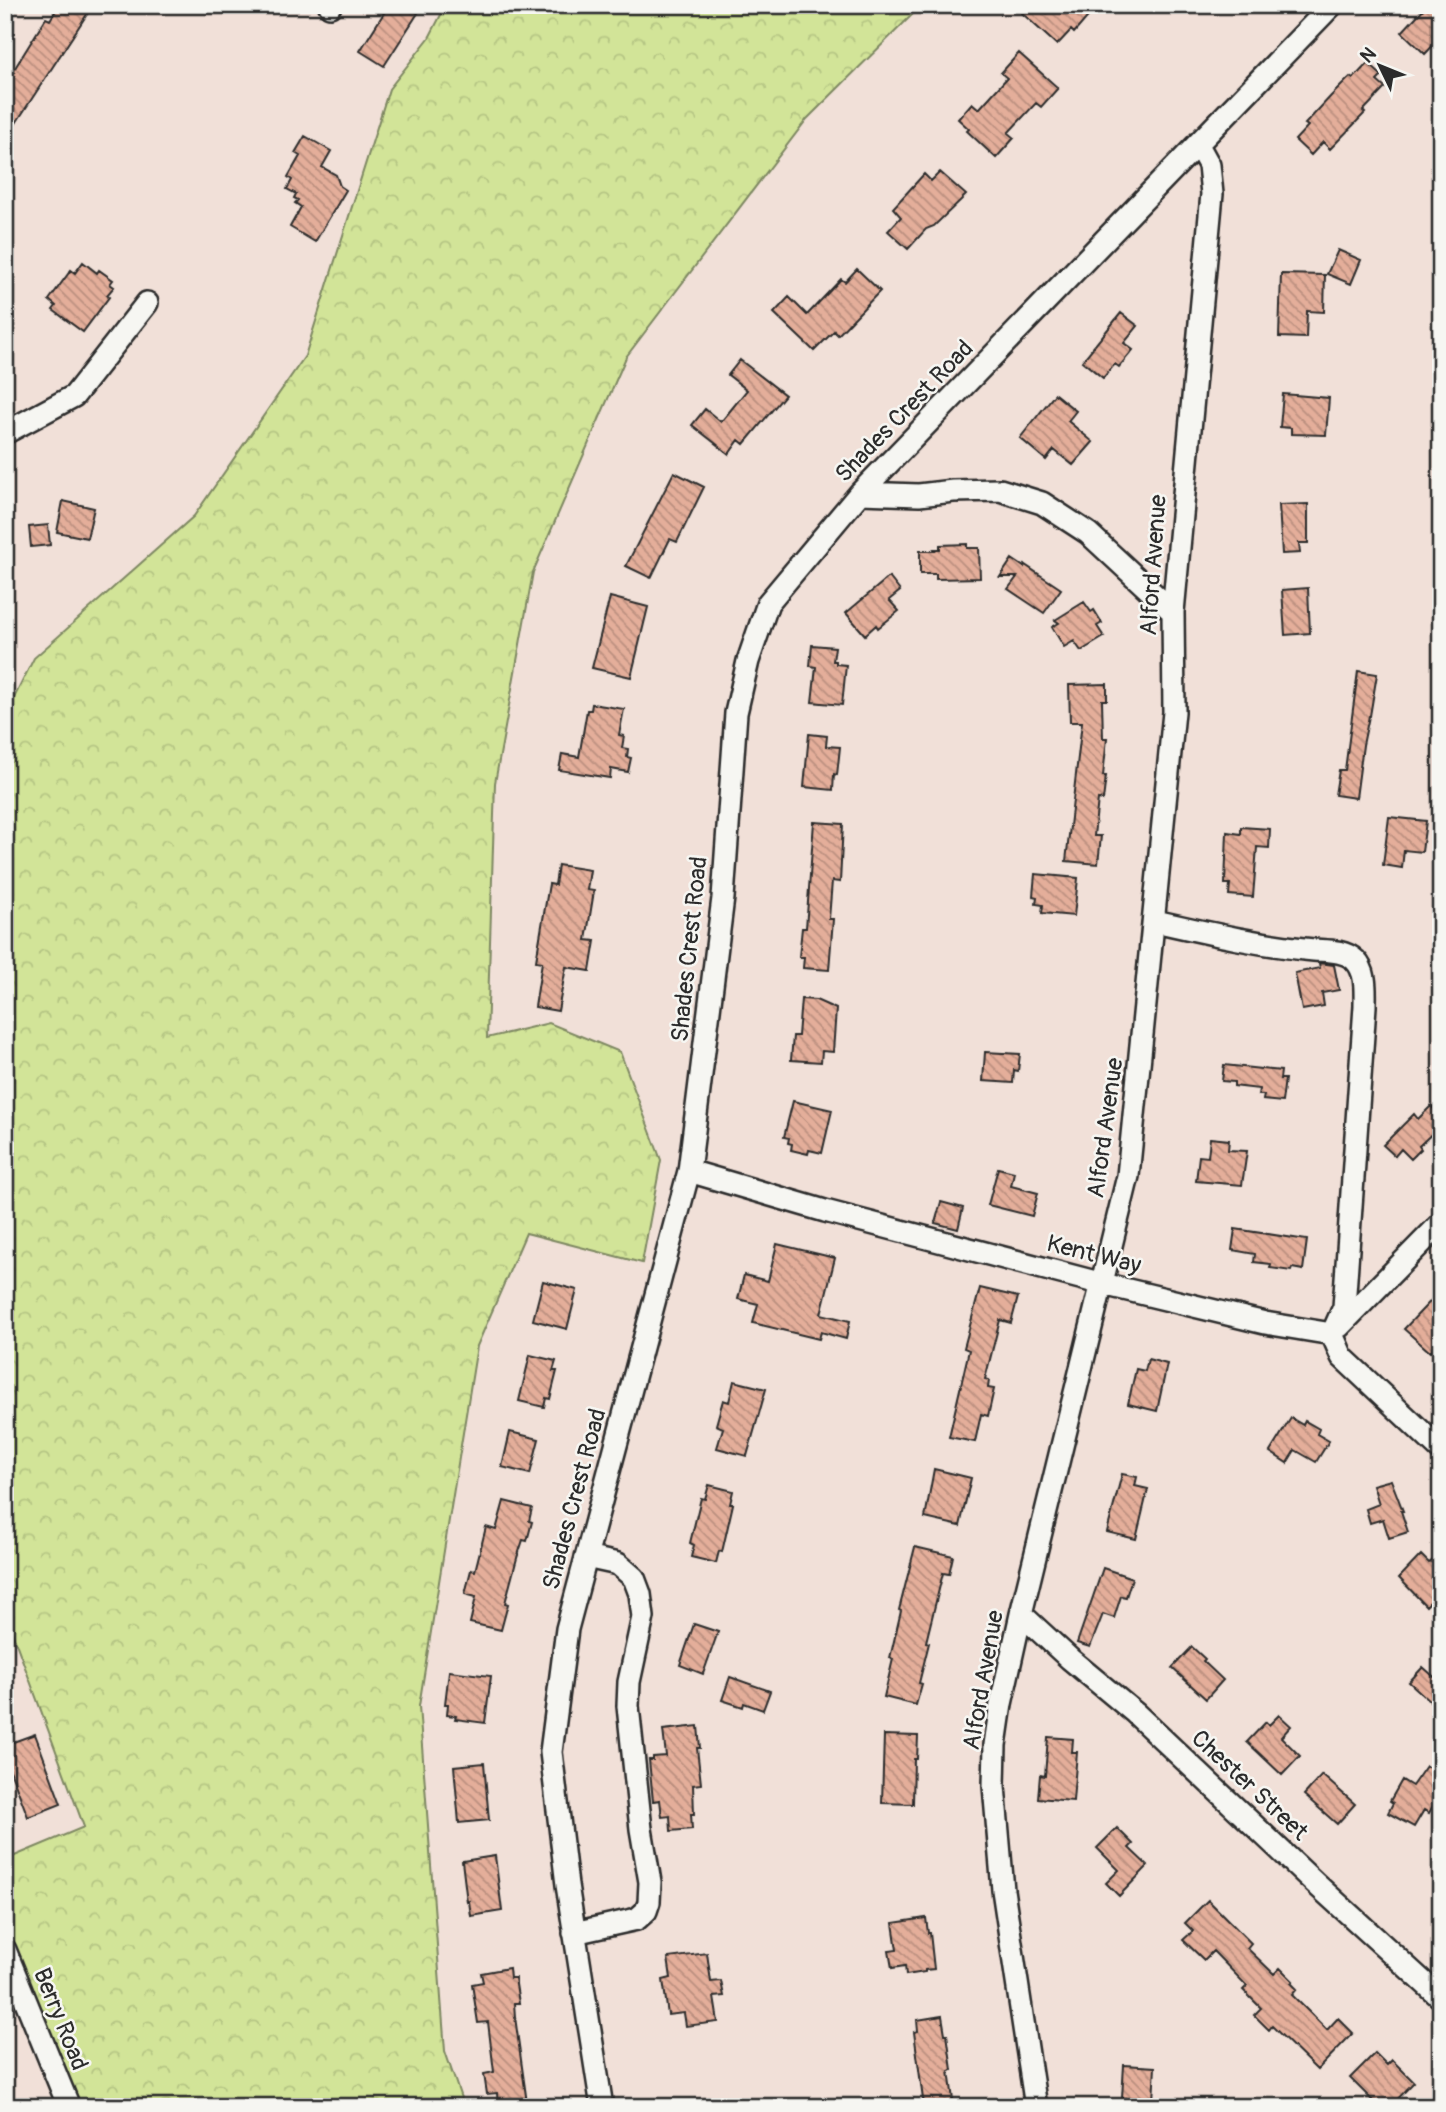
<svg xmlns="http://www.w3.org/2000/svg" width="1446" height="2112" viewBox="0 0 1446 2112" font-family="Pangolin,sans-serif">
<defs>
<pattern id="forest-crowns" width="20" height="18" patternUnits="userSpaceOnUse" patternTransform="scale(1.75)"><rect width="20" height="18" fill="#d2e498"/><path d="M2 6a3 3 0 1 1 6 0M12 15a3 3 0 1 1 6 0" fill="none" stroke="#b4c483"/></pattern>
<pattern id="building-back-hatch" width="6" height="6" patternUnits="userSpaceOnUse" patternTransform="scale(1.75)"><rect width="6" height="6" fill="#e4ae9a"/><path d="M-1 5l2 2M0 0l6 6M5-1l2 2" fill="none" stroke="#b98e7e"/></pattern>
</defs>
<rect width="100%" height="100%" fill="#f1e0d8"/>
<filter id="ink" filterUnits="userSpaceOnUse"><feTurbulence type="fractalNoise" baseFrequency=".0143" numOctaves="2"/><feDisplacementMap in="SourceGraphic" scale="14" xChannelSelector="R" yChannelSelector="G"/><feConvolveMatrix kernelMatrix="1 2 1 2 8 2 1 2 1" color-interpolation-filters="sRGB"/></filter>
<g filter="url(#ink)">
<path fill="url(#forest-crowns)" stroke="#7e8862" stroke-width="2" d="M446 5H922L807 119 626 357 533 572 495 783 487 1038 549 1023 620 1052 661 1160 642 1263 526 1233 477 1346 419 1706 445 2051 464 2107H78L5 1924V1860L84 1827 5 1613V711L8 710 34 658 194 516 305 356 389 89 429 38Z"/>
<path fill="url(#building-back-hatch)" stroke="#2b2b2b" stroke-width="2" d="M59 5H93L5 140V84L46 18 50 20Z
M389 5H406L418 13 384 66 360 51Z
M1013 5H1039L1047 13 1055 5H1098L1074 33 1071 30 1057 45Z
M1427 5H1441V37L1425 54 1402 32Z
M1019 53 1058 88 1041 107 1036 103 1008 133 1014 138 996 158 967 131 969 129 958 119 972 103 979 109 1007 78 1001 73Z
M1368 63 1382 76 1377 81 1385 88 1363 111 1365 113 1330 149 1323 142 1311 155 1295 140 1308 126 1305 124 1331 96 1350 77 1353 79Z
M305 136 331 151 322 167 336 175 340 186 346 190 315 242 290 227 301 207 295 203 298 200 294 198 296 194 287 189 292 180 288 177 300 156 295 153Z
M940 172 966 195 934 226 926 229 908 249 888 231 901 217 893 208 924 174 931 181Z
M1338 250 1361 260 1351 284 1327 274Z
M83 262 97 273 99 270 113 280 110 284 114 287 107 295 109 297 83 332 53 310 56 306 49 300 71 270 75 273Z
M857 269 880 291 838 335 834 331 814 351 774 313 789 297 807 315 841 279 845 282Z
M1281 274 1325 275 1324 312 1307 311 1306 338 1279 337Z
M1121 313 1138 326 1124 343 1133 350 1119 367 1115 364 1103 378 1082 361Z
M740 360 785 395 744 444 739 440 729 454 692 425 705 409 721 422 747 390 728 375Z
M1055 394 1076 411 1068 421 1093 442 1073 465 1054 450 1046 460 1020 438Z
M1283 394 1329 398 1326 435 1291 434V428L1280 427Z
M674 472 704 487 677 542 670 539 651 578 626 566Z
M63 501 94 508 87 538 57 532Z
M1308 504V543H1299L1300 553 1282 554 1279 505Z
M48 525 50 545 31 547 29 527Z
M967 544V548H979L980 578 936 579V574H920V551H935L934 549H940V545Z
M1012 559 1024 567 1025 565 1061 589 1044 613 1008 589 1017 577H1000Z
M889 577 900 591 889 600 899 611 878 628 876 625 865 635 846 613Z
M1308 588 1310 633 1285 635 1282 590Z
M610 597 648 607 631 677 592 668Z
M1084 602 1091 612 1094 610 1102 623 1097 626 1104 637 1081 651 1074 641 1064 647 1052 627 1059 623 1055 620Z
M812 645 835 647 833 661H836V664L846 665 842 705 812 702 816 667 810 666Z
M1358 671 1377 674 1370 716H1369L1363 745 1356 798 1335 795 1339 770H1345Z
M1107 684V700H1102L1103 738H1107L1103 776H1106L1103 800 1098 799 1094 836H1101L1098 864 1066 861 1082 722H1070L1069 685Z
M592 704 624 709 619 735 624 736 622 748 628 749 627 757 631 758 628 772 611 769 610 778 559 770 562 754 579 757 587 710H591Z
M809 734 827 736 826 746 840 747 837 775 834 774 833 790 804 787Z
M1389 817 1426 821 1422 852 1404 850 1402 868 1383 865Z
M814 822 843 824 840 882 832 881 829 919H833L829 970 803 968 804 957H799L802 928H806Z
M1241 827 1270 829 1269 848 1257 847 1253 897 1229 895 1230 884H1225L1227 832 1241 834Z
M558 865 590 870 587 890 594 891 586 940 595 941 590 971 566 967 558 1011 535 1007 542 962 536 961 549 884 555 885Z
M1035 874 1078 878 1074 916 1042 913 1043 905 1036 904 1037 897 1033 896Z
M1319 963 1334 965 1339 990 1322 993 1324 1006 1302 1010 1295 973 1320 968Z
M801 999 816 1000 836 1009 833 1052 822 1051 821 1062 791 1060 793 1036H798Z
M985 1052 1020 1054 1018 1071 1014 1070 1013 1083 983 1081Z
M1224 1065 1281 1071 1280 1079H1285L1282 1102 1263 1100 1264 1095H1258L1259 1089 1234 1086V1082L1222 1081Z
M793 1101 832 1110 822 1153 809 1150 808 1154 791 1150 792 1144 788 1143 789 1138 784 1137Z
M1431 1106 1441 1117V1125L1419 1146 1421 1149 1411 1159 1401 1149 1395 1156 1383 1145 1414 1114 1418 1119Z
M1210 1138 1229 1140 1228 1150 1247 1151 1242 1185 1196 1181 1199 1156 1208 1157Z
M998 1168 1014 1172 1011 1186 1038 1193 1032 1216 988 1205Z
M941 1202 963 1208 958 1229 935 1223Z
M1235 1229 1307 1240 1303 1270 1292 1268 1291 1271 1270 1268 1271 1264 1254 1262 1255 1254 1232 1250Z
M777 1244 835 1258 821 1314 850 1321 846 1339 821 1332 819 1339 753 1323 758 1304 738 1299 744 1275 768 1281Z
M543 1281 577 1290 567 1329 533 1320Z
M980 1288 1018 1297 1011 1323 1000 1320 985 1379 989 1380 988 1388 994 1389 988 1416 981 1414 975 1442 949 1437 969 1350 964 1348Z
M1441 1290V1340L1430 1352 1404 1329Z
M530 1355 556 1361 553 1371H557L550 1399 546 1398 544 1407 519 1401Z
M1148 1359 1167 1364 1157 1411 1128 1404 1136 1369 1145 1371Z
M734 1381 766 1389 747 1456 717 1448 723 1428 716 1425 723 1400 729 1402Z
M1291 1418 1303 1425 1305 1421 1319 1429 1317 1434 1329 1441 1316 1462 1295 1450 1287 1463 1270 1452Z
M510 1432 539 1439 530 1474 502 1467Z
M934 1469 971 1478 960 1526 925 1518Z
M1122 1474 1137 1477 1135 1486 1148 1489 1136 1539 1107 1532Z
M1391 1480 1403 1511H1401L1408 1532 1389 1538 1383 1519 1370 1523 1366 1509 1379 1504 1373 1485Z
M709 1485 733 1491 730 1504H733L722 1552 719 1551 716 1563 691 1557 694 1545 690 1543 701 1498 705 1499Z
M504 1501 532 1508 529 1521 532 1522 527 1541 523 1540 517 1558 505 1603 508 1604 501 1630 470 1623 476 1597 465 1594 471 1570 475 1571 486 1527 496 1530Z
M915 1547 953 1556 949 1574 943 1573 926 1642 929 1643 919 1683 922 1684 916 1705 884 1697 893 1659 890 1658 901 1611 899 1610Z
M1421 1555 1429 1563 1433 1560 1441 1568V1598H1434L1426 1606 1399 1578Z
M1103 1568 1132 1578 1126 1597 1121 1596 1114 1618 1103 1614 1090 1647 1077 1643Z
M694 1624 718 1632 703 1674 680 1665Z
M1192 1647 1205 1659 1203 1661 1223 1680 1206 1699 1172 1668Z
M1423 1667 1441 1683V1711L1409 1682Z
M449 1671 491 1676 485 1723 455 1719 456 1716 447 1715 448 1704H445Z
M730 1677 770 1691 763 1710 744 1703 743 1707 722 1700Z
M1279 1715 1291 1726 1281 1737 1300 1756 1282 1775 1247 1742 1266 1722 1269 1725Z
M698 1726 700 1748H697L701 1784 693 1785 694 1814H691L692 1829 671 1831 670 1816 662 1817 660 1800 653 1801 649 1760H653V1757L666 1756 663 1730Z
M35 1734 61 1804 28 1817 5 1757V1745Z
M884 1735 918 1736 917 1759H914L913 1804 882 1803Z
M1048 1737 1073 1739 1072 1752H1077L1073 1801 1038 1798 1040 1775 1045 1776Z
M484 1763 489 1820 459 1823 454 1766Z
M1426 1766 1441 1775V1792L1429 1813 1424 1810 1414 1827 1388 1813 1393 1803 1390 1801 1402 1780 1412 1786Z
M1322 1775 1355 1804 1337 1824 1304 1795Z
M1117 1828 1133 1844 1129 1848 1148 1866 1119 1896 1106 1883 1119 1870 1097 1848Z
M495 1856 502 1911 471 1916 469 1901 467 1902 462 1861Z
M1208 1900 1251 1943 1247 1948 1274 1974 1280 1968 1293 1981 1291 1983 1297 1989 1292 1995 1327 2030 1338 2018 1353 2033 1317 2070 1272 2026 1269 2030 1254 2015 1261 2008 1243 1990 1247 1986 1213 1951 1204 1960 1183 1940 1193 1931 1185 1923Z
M926 1918 928 1933H930L934 1969 925 1970V1972L906 1975 905 1966 892 1968 889 1951 897 1950 893 1923Z
M707 1953 711 1982 721 1981 724 1996 714 1997 718 2022 686 2026 684 2013 668 2015 663 1980 671 1978 668 1958Z
M509 1968 510 1978H515L519 2003H514L515 2017 527 2103 498 2107 497 2093 487 2094 484 2074 494 2072 488 2022 478 2023 472 1984 483 1982 481 1973Z
M942 2016 945 2034H947L952 2070 949 2071 954 2107H924L914 2032 918 2031 917 2020Z
M1375 2053 1387 2065 1392 2060 1414 2082 1390 2107H1379L1350 2078Z
M1124 2065 1155 2067 1153 2100 1146 2099V2107L1124 2106 1125 2098H1122Z"/>
<g fill="none" stroke-linecap="round" stroke-linejoin="round">
<g stroke="#2b2b2b" stroke-width="26">
<path id="minor" d="M330 6V5
M5 433 74 396 147 303
M860 493 919 495 953 491 1000 490 1042 503 1088 533 1173 612
M1155 921C1208 933 1260 945 1314 950 1328 951 1344 950 1355 960 1367 972 1365 990 1365 1006L1344 1307 1332 1334
M689 1171 825 1211 1103 1284 1265 1323 1332 1334
M1339 1327 1441 1223
M1332 1334 1342 1357 1441 1450
M1021 1614 1070 1659 1135 1713 1316 1884 1441 1998
M574 1933 637 1919 646 1911 649 1902 650 1882 641 1829 628 1706 629 1682 643 1617 640 1594 634 1578 618 1564 586 1557
M5 1950 69 2107
M602 2107 567 1885 551 1752 567 1629 689 1171 723 898 736 713 748 661 768 603 860 493 1332 5
M1036 2107 1003 1890 994 1786 995 1745 1001 1704 1021 1614 1128 1176 1174 712 1173 612 1212 194 1209 165 1198 145"/>
</g>
<use href="#minor" stroke="#f6f6f2" stroke-width="21"/>
</g>
</g>
<g text-anchor="middle" stroke-width="5" stroke-linejoin="round" paint-order="stroke">
<g font-size="24" fill="#2b2b2b" stroke="#f6f6f2">
<text transform="translate(904 411) rotate(-46)" y="8">Shades Crest Road</text>
<text transform="translate(1153 565) rotate(-86)" y="8">Alford Avenue</text>
<text transform="translate(689 949) rotate(-84)" y="8">Shades Crest Road</text>
<text transform="translate(1105 1128) rotate(-82)" y="8">Alford Avenue</text>
<text transform="translate(1094 1254) rotate(14)" y="8">Kent Way</text>
<text transform="translate(574 1499) rotate(-75)" y="8">Shades Crest Road</text>
<text transform="translate(983 1680) rotate(-80)" y="8">Alford Avenue</text>
<text transform="translate(1250 1785) rotate(43)" y="8">Chester Street</text>
<text transform="translate(61 2019) rotate(68)" y="8">Berry Road</text>
</g>
</g>
<rect width="1446" height="2112" fill="none" stroke="#f6f6f2" stroke-width="28"/>
<rect x="14" y="14" width="1418" height="2084" fill="none" stroke="#2b2b2b" stroke-width="2.5" filter="url(#ink)"/>
<g transform="translate(1380 66) rotate(313)" stroke="#f6f6f2" stroke-width="5" paint-order="stroke">
<path d="M0-5L12 26L0 18L-12 26Z" fill="#2b2b2b"/>
<text y="-10" font-size="19" font-weight="bold" text-anchor="middle" fill="#2b2b2b">N</text>
</g>
</svg>
